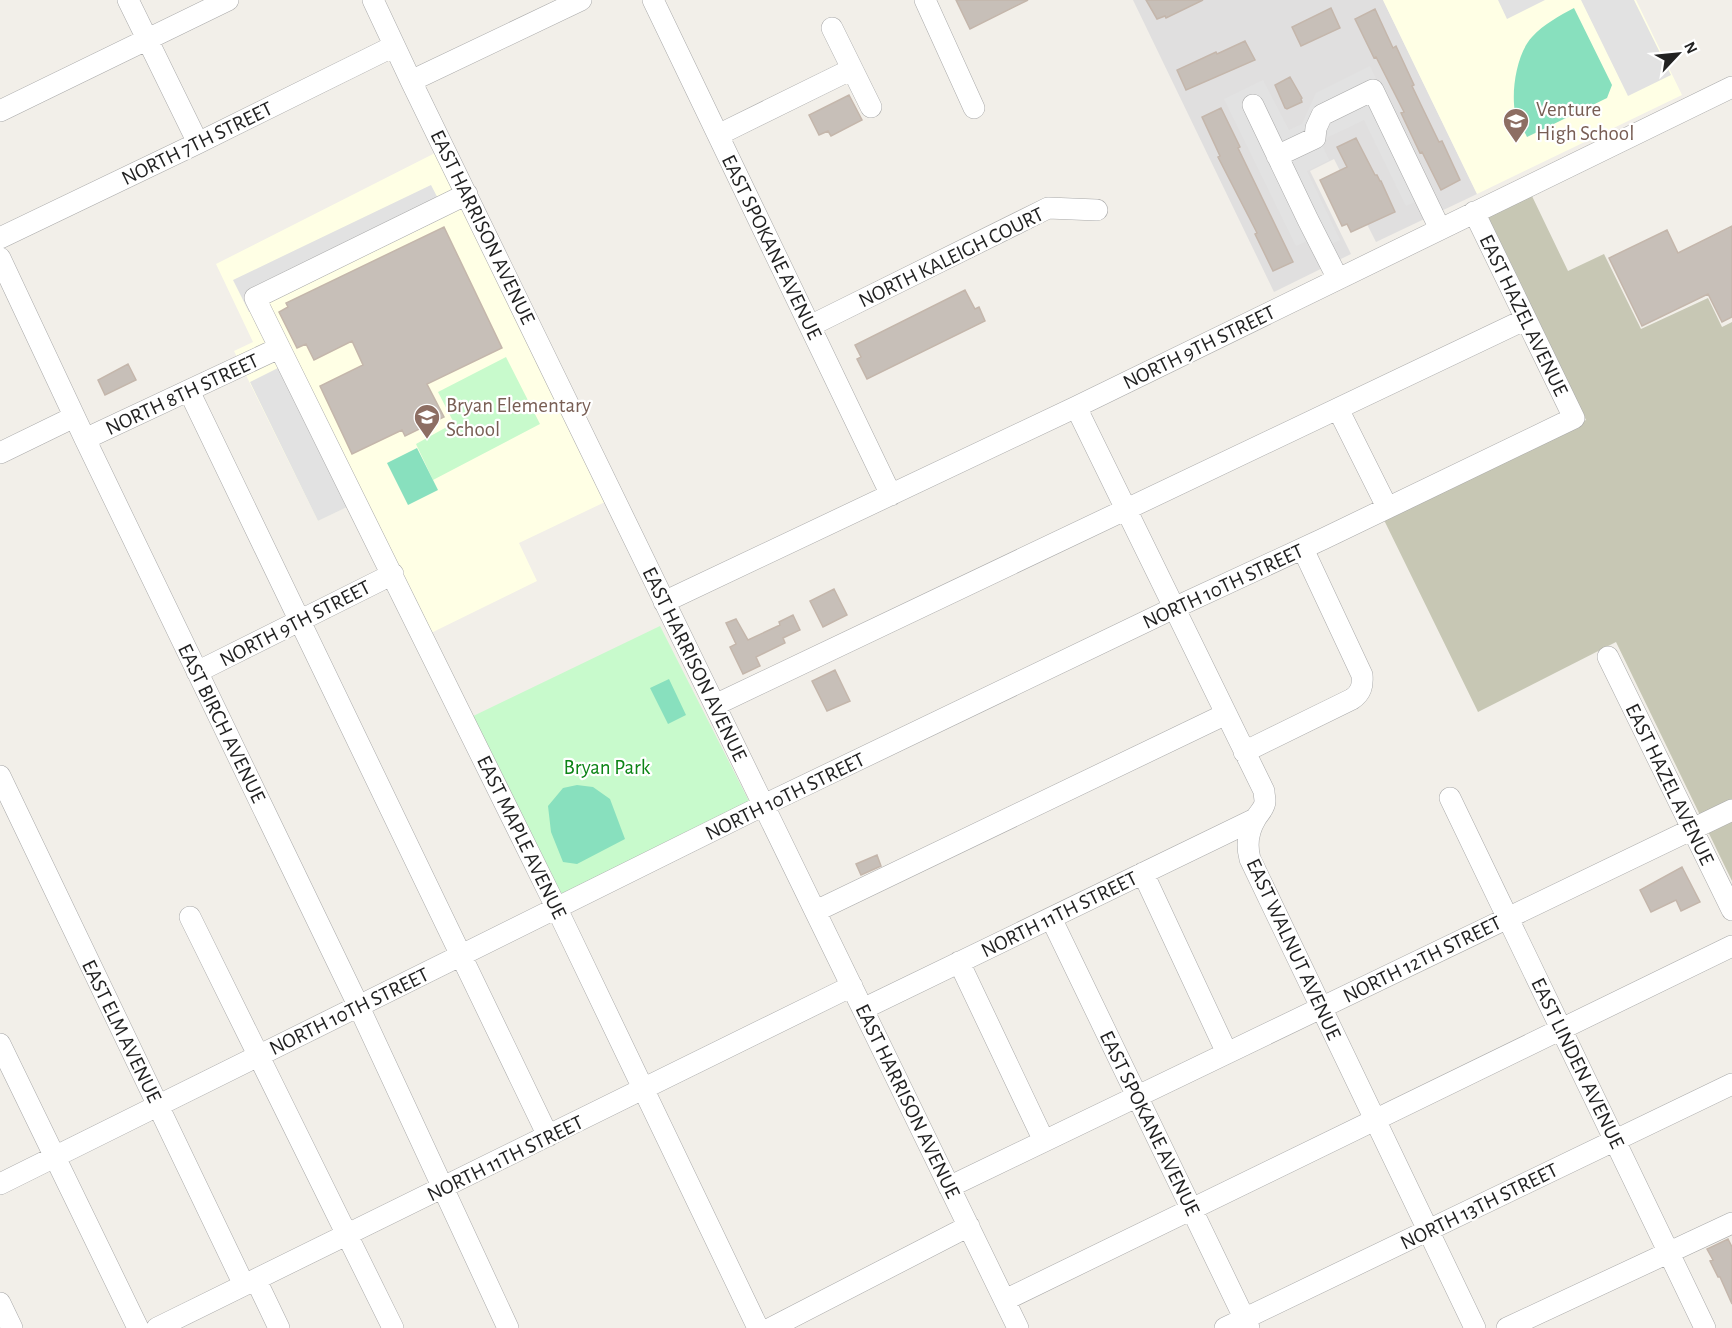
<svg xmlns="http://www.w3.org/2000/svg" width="1732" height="1328" viewBox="0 0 1732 1328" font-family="'Alegreya Sans',sans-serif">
<rect width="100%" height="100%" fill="#f2efe9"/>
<path fill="#e0dfdf" d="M1133 0H1383L1477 194 1376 242 1334 159 1310 171 1351 254 1274 292Z"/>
<path fill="#ffffe5" d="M1383 0H1636L1682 95 1477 194Z
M437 152 605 502 519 543 537 581 429 634 362 499 318 521 234 351 253 342 216 264Z"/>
<path fill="#c7c7b4" d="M1531 194 1568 271 1604 254 1641 329 1708 298 1722 327 1732 322V881L1616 642 1478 712 1383 518 1586 420 1486 216Z"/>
<path fill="#c8facc" d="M506 357 540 424 433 480 416 444 454 423 438 392Z
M660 626 753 809 557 909 465 720Z"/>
<path fill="#88e0be" d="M1574 8 1612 85 1607 98 1527 137C1523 129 1517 120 1515 112 1511 90 1517 53 1532 37 1544 24 1559 16 1574 8Z
M417 448 438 490 408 505 387 463Z
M669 679 686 715 668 724 650 688Z
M577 785 593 787 610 799 625 839 577 864 563 862 551 832 548 806 563 788Z"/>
<path fill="#e2e2e2" d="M1498 0H1545L1507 19Z
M1581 0H1634L1671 75 1628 96Z
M1370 66 1432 194 1406 206 1364 120 1320 141 1329 160 1307 171 1340 240 1329 245 1307 241 1296 246 1224 99 1263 80 1289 130 1302 124 1316 93Z
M431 185 447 216 249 312 233 280Z
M278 368 347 507 318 521 250 382Z"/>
<path fill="#c7bfb8" stroke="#c4b6ab" stroke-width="1.5" d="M956 0H1028L970 29Z
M1146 0H1203L1166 18 1165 16 1157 19Z
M1331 8 1340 28 1301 46 1292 27Z
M1375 9 1393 48 1396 46 1414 85 1412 86 1423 109 1439 142 1442 141 1460 180 1441 190 1422 152 1420 153 1401 113 1404 112 1376 57 1374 58 1355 19Z
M1245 41 1255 60 1186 90 1177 70 1216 52 1217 54Z
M1290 77 1302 98 1301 99 1302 102 1287 109 1285 108 1275 85Z
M849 95 862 120 831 136 828 131 819 135 809 115Z
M1221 108 1240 147 1238 148 1293 262 1273 271 1255 234 1257 233 1254 227 1218 157 1220 156 1202 117Z
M1356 138 1375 175H1377L1380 181H1381L1395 212 1351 232 1347 224 1342 226 1320 180 1347 167 1337 147Z
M1732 226V317L1722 322 1708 294 1642 326 1609 258 1667 230 1678 253Z
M444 227 502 348 427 384 444 417 405 436 402 430 352 454 320 386 363 365 352 341 314 360 306 344 297 348 279 312 288 307 286 303Z
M965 290 975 309 979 307 985 321 867 379 857 359 861 357 855 345Z
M128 364 136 380 105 395 98 380Z
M834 589 847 615 823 627 810 601Z
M793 615 800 630 783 638 785 643 756 657 760 666 743 674 730 647 736 644 726 623 736 619 748 640 780 625 779 622Z
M835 670 850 701 827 711 812 681Z
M877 855 881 866 861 875 856 864Z
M1682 867 1700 902 1681 911 1676 900 1651 912 1640 890Z
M1728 1239 1732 1247V1304L1720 1277H1718L1710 1261 1713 1260 1707 1249Z"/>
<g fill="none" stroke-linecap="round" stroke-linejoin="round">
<g stroke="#a9a9a9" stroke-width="22">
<path id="minor" d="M128 0 198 143
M373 0 411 81 1018 1328
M653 0 891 495
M925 0 974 108
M832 28 871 107
M411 81 581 0
M1253 105 1308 220 1338 279
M0 111 228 0
M718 135 852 69
M1277 156 1315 138 1316 128 1322 115 1373 90 1440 229
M467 194 255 298 557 909 758 1328
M0 238 198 143 394 46
M0 258 85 439 359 1007 508 1328
M810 326 1048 208 1097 210
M189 391 548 1136
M1076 407 1264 791C1264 795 1265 798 1265 801 1265 808 1259 813 1256 818 1248 831 1246 844 1250 859L1475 1328
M1338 409 1387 507
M85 439 279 348
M0 453 74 417
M664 602 1076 407 1732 87
M1608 657 1732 910
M197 672 393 574
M715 705 1526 319
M1244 752 1352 699C1361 693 1363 686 1362 675L1303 549
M0 776 244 1285
M1450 798 1705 1328
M1143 873 1227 1053
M816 911 1226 714
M190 917 393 1328
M1051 918 1249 1328
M959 962 1044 1141
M863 1009 1255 819
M0 1044 138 1328
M0 1184 764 805 1174 608 1323 539 1574 418 1474 212
M949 1187 1732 810
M256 1280 279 1328
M1005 1300 1732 946
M0 1303 12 1328
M157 1328 852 986
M771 1328 969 1226
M1225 1328 1732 1084
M1507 1328 1732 1223"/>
</g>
<use href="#minor" stroke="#fff" stroke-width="21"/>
</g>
<defs>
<g id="school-pin" transform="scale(1.35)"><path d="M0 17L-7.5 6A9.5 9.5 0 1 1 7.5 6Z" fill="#8d6e63" stroke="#fff"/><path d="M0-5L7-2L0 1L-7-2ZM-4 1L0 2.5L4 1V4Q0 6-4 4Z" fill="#fff"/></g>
</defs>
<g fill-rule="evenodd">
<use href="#school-pin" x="1516" y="121"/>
<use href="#school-pin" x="427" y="417"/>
</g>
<g text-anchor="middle" stroke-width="4.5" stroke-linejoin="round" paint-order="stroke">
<g font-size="21" fill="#785e54" stroke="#fff" text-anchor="start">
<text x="1536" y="116">Venture<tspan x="1536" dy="24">High School</tspan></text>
<text x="446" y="412">Bryan Elementary<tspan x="446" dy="24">School</tspan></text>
</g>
<g font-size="21" fill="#222" stroke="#fff">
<text transform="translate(197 143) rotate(-26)" y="7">NORTH 7TH STREET</text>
<text transform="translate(483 227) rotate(64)" y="7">EAST HARRISON AVENUE</text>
<text transform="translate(772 247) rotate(64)" y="7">EAST SPOKANE AVENUE</text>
<text transform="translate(951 257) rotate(-26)" y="7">NORTH KALEIGH COURT</text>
<text transform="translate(1524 315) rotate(64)" y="7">EAST HAZEL AVENUE</text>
<text transform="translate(1199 347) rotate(-26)" y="7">NORTH 9TH STREET</text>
<text transform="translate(182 394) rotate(-25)" y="7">NORTH 8TH STREET</text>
<text transform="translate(1223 586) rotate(-25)" y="7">NORTH 10TH STREET</text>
<text transform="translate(295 623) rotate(-27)" y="7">NORTH 9TH STREET</text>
<text transform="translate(695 664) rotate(64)" y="7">EAST HARRISON AVENUE</text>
<text transform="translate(222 723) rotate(64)" y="7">EAST BIRCH AVENUE</text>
<text transform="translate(1670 784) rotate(64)" y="7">EAST HAZEL AVENUE</text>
<text transform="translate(785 796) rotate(-26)" y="7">NORTH 10TH STREET</text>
<text transform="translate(522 837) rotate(64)" y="7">EAST MAPLE AVENUE</text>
<text transform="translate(1059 914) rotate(-26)" y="7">NORTH 11TH STREET</text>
<text transform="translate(1294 949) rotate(65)" y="7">EAST WALNUT AVENUE</text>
<text transform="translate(1422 959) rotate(-26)" y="7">NORTH 12TH STREET</text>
<text transform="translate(349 1011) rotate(-26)" y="7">NORTH 10TH STREET</text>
<text transform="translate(122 1031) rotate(64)" y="7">EAST ELM AVENUE</text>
<text transform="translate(1578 1063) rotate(64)" y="7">EAST LINDEN AVENUE</text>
<text transform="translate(908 1101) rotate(64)" y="7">EAST HARRISON AVENUE</text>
<text transform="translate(1150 1123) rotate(64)" y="7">EAST SPOKANE AVENUE</text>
<text transform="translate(505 1158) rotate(-26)" y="7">NORTH 11TH STREET</text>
<text transform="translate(1479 1206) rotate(-26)" y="7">NORTH 13TH STREET</text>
</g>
<g font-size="21" fill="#0c8416" stroke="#fff">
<text x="607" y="774">Bryan Park</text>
</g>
</g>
<g transform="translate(1678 54) rotate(64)" stroke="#ffffff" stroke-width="4.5" paint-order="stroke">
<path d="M0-4.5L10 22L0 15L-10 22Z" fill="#222222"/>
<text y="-9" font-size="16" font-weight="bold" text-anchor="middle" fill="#222222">N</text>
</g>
</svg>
